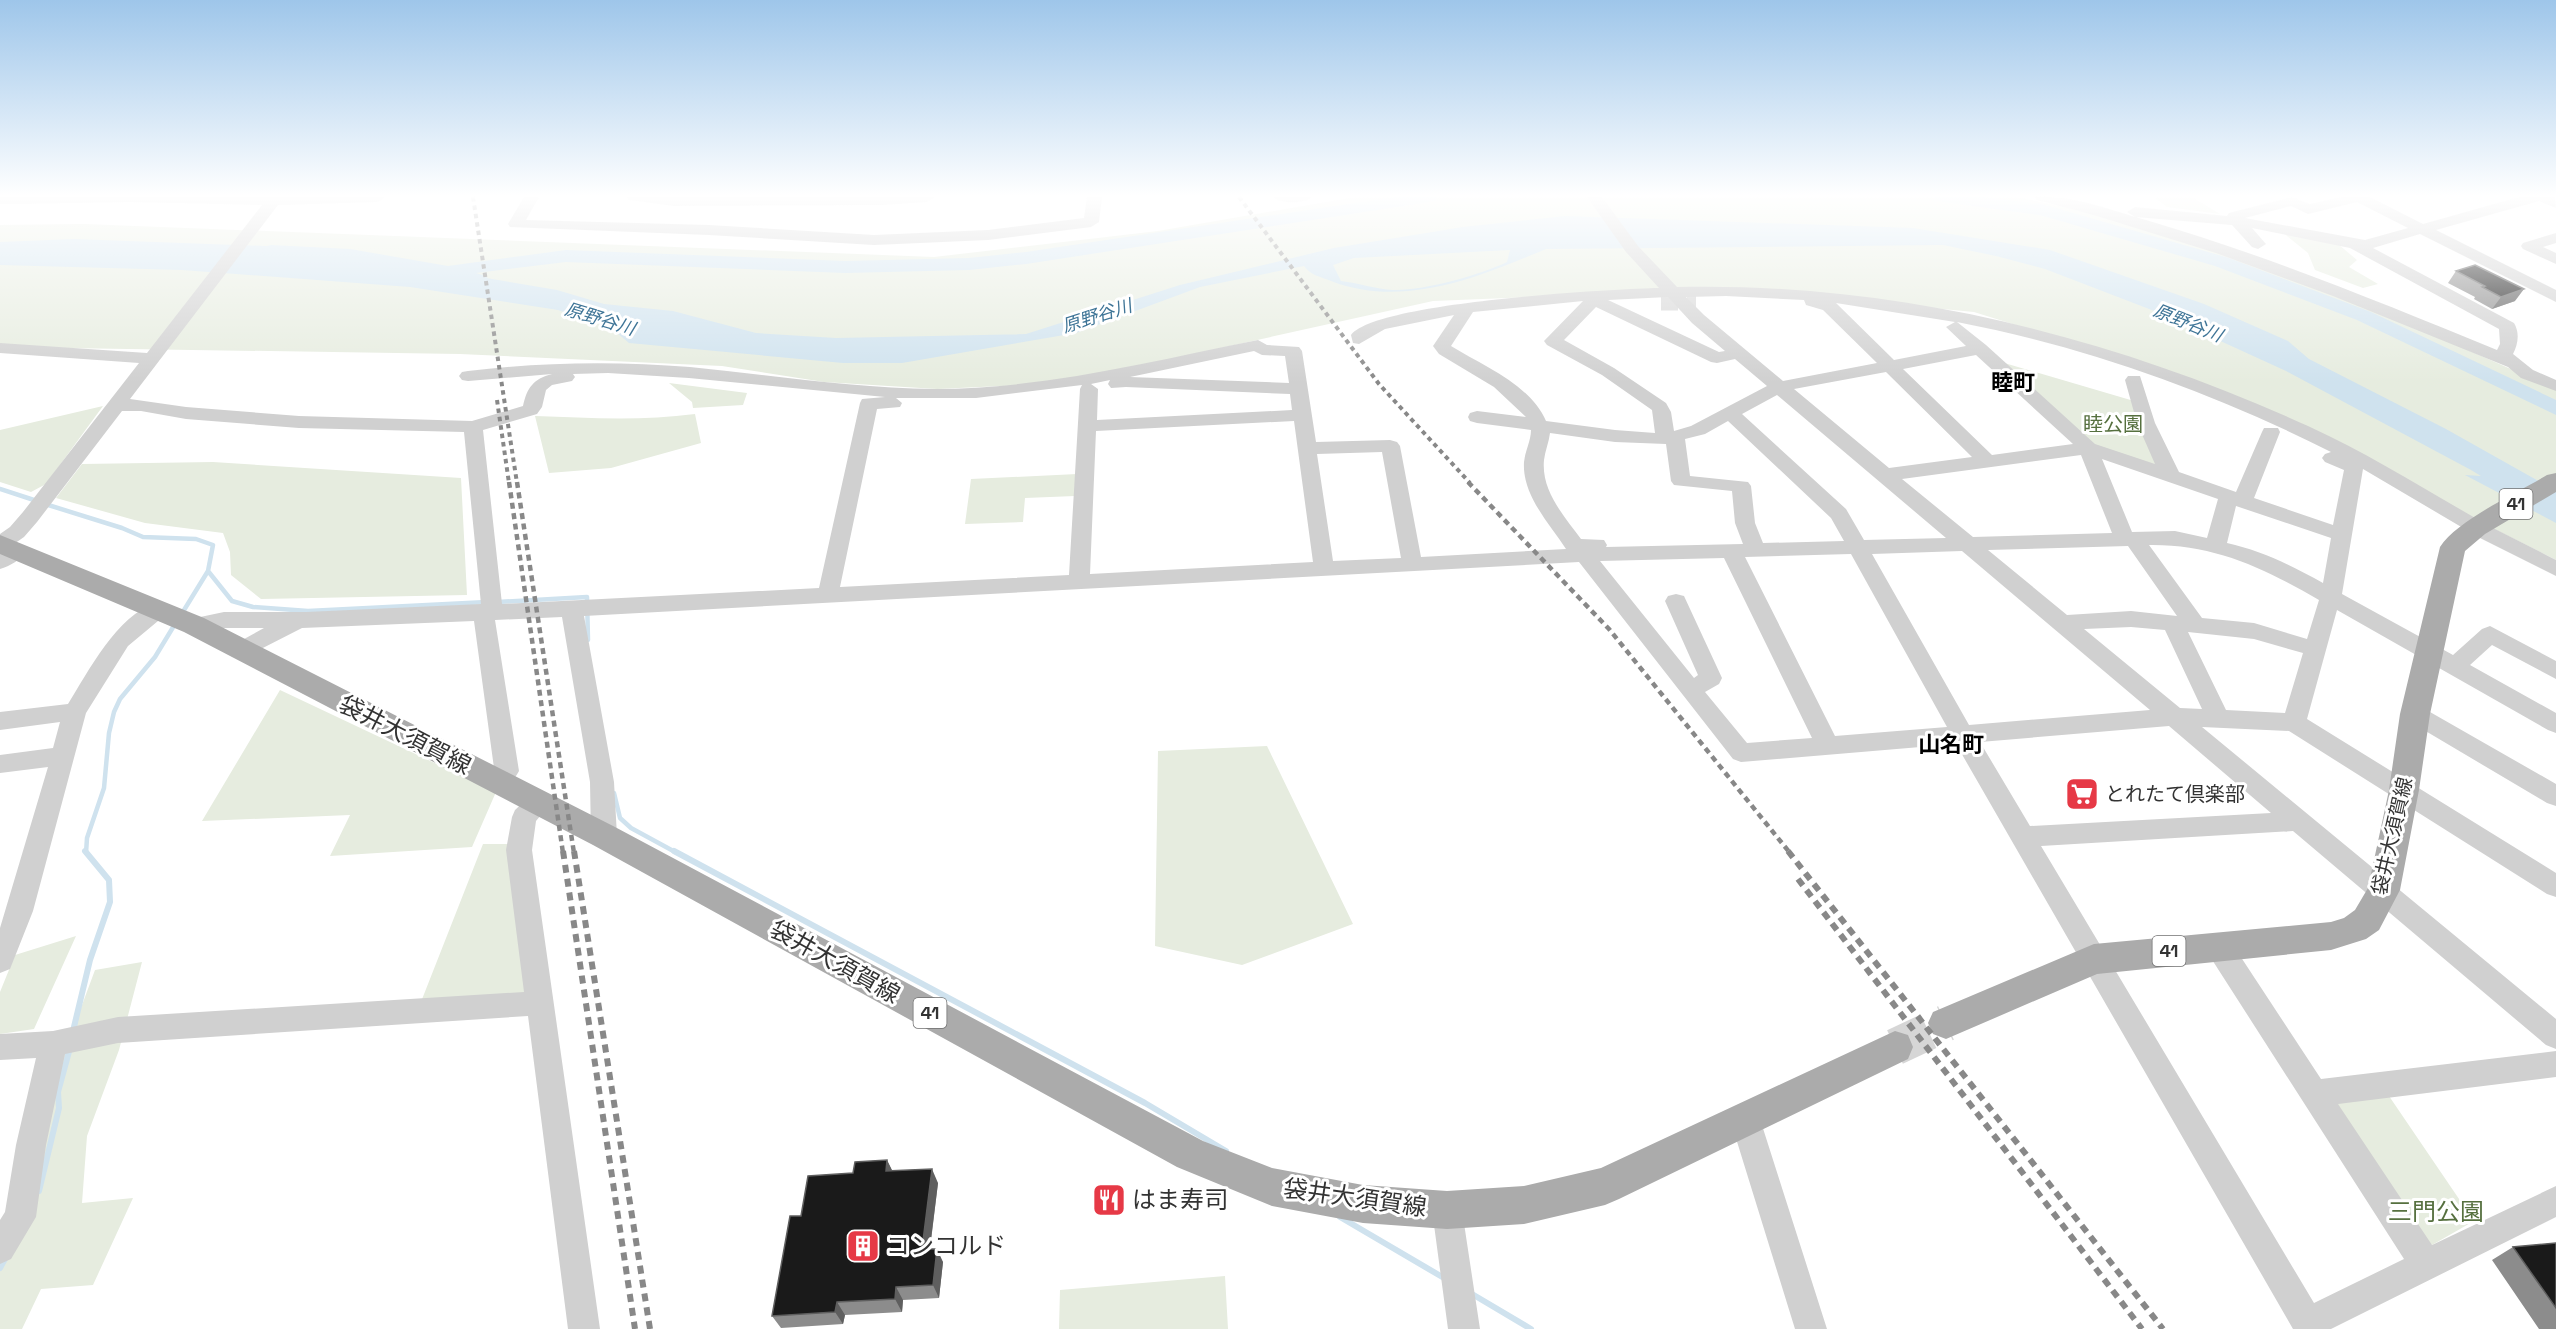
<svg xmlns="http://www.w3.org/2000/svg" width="2556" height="1329" viewBox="0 0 2556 1329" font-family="'Space Grotesk','Noto Sans JP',sans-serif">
<rect width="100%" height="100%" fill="#fff"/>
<path fill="#e6ecdf" d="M1355 197H2017C2079 210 2142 224 2202 245 2323 286 2440 337 2556 389V560L2213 387 1974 312 1734 289 1433 301 1135 367 1042 384 937 389 824 382 722 366 460 354 0 347V225L84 224 934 257 1158 231Z
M2154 197H2192L2220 214 2167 207Z
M2282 232 2338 244 2357 260 2349 267 2378 284 2363 288 2315 270 2308 253Z
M2001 362 2134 401 2161 466 2095 447Z
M669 383 747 393 743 405 693 408 692 402Z
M103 406 46 484 31 492 0 482V430Z
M695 414 701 443 611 468 549 473 535 416C589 418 642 421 695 414Z
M213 462 461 478 467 595 261 599 231 575 230 552 223 533 145 523 56 498 82 464Z
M1077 474 1075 496 1025 498 1023 522 965 524 971 479Z
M280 690 496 792 472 847 330 856 350 815 202 821Z
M1267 746 1353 924 1242 965 1155 946 1158 751Z
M483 844H509L527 1005 417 1012Z
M76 936 34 1029 0 1034V992L15 955Z
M142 962 119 1050 87 1136 82 1203 133 1198 93 1285 41 1289 22 1329H0V1249L62 1059 95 970Z
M2389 1096 2474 1221 2432 1245 2422 1239 2333 1104Z
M1225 1276 1228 1329H1059L1060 1290Z"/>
<path fill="#cfe2ee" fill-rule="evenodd" d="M1565 216 1913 228 2050 250 2204 304 2288 341 2309 359 2446 429 2556 491V523L2465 475 2481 476 2471 470 2286 371 2157 312 2045 269 1996 256 1943 245 1546 249C1479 277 1404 309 1331 281 1321 277 1310 275 1304 266L1200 287 1076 333 902 363H843L629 343 597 316 410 287 182 270 0 265V242L74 239 265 246 445 271 557 290 604 304 673 311 756 333 836 338 1026 334 1180 285 1334 248 1463 227ZM1510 250 1507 262C1480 275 1423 291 1393 290 1376 289 1358 283 1341 281L1333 265 1354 258Z"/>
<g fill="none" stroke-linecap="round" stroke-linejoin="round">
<path stroke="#cfe2ee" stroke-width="4.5" d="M0 489 37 501
M45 504 122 528 143 537 196 539 213 545 208 571 181 615
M208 571 232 601 253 607 308 611 487 602
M498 602 587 597 588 640
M614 793 620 818 631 828 677 853
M86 853 87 838 104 788 109 733 114 712 120 699 155 657 175 624"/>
<path stroke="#cfe2ee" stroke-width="6" d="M674 851 1145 1103 1226 1151
M73 1031 90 960 110 902 109 880 85 851
M39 1191 59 1108 58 1092 70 1048
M1340 1217 1444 1278
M0 1268 6 1257
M1472 1294 1531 1329"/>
<path fill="#cfe2ee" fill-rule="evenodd" d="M1395 197H1438L1435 201 1429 202 1026 264 969 270 845 273 566 262 476 273 486 276 489 280 486 284 479 286C410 269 342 258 271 257L264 255 261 251 264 247 271 245 350 249 448 266 566 250 845 261 969 258 1026 252Z
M1934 197H1983L2042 204 2229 258 2371 312 2556 400V415L2357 320 2215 266 2040 215 1943 202 1937 201Z
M556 297 640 325 643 329 640 333 633 335 549 307 546 303 549 299Z"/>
<path stroke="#d6d6d6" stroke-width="17" stroke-dasharray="17 9" stroke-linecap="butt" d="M1661 302H1696"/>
<path stroke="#d6d6d6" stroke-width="37" stroke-dasharray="37 18" stroke-linecap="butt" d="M1895 1047 1946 1023"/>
<path fill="#d0d0d0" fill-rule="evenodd" d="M0 197H384L382 200 377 202 278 205 130 399 186 407 299 416 472 421 523 406C527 388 533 379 552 374L468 381 462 380 459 376 462 372 468 371C542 362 616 361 690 367 772 375 853 388 935 389 1044 389 1152 361 1258 340L1267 345 1299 347 1302 351 1316 442 1390 440 1397 442 1400 446 1421 557 1566 549C1549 523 1522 495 1524 462 1525 451 1531 441 1531 430L1477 423 1470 421 1468 417 1470 413 1477 411 1526 417 1494 387 1439 354 1433 346 1454 315 1385 329 1359 344 1353 343 1351 335C1375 302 1611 289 1659 288L1626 252 1587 197H1602L1638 246 1677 287C1895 282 2111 336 2308 426 2367 453 2421 487 2477 519 2503 534 2530 546 2556 560V576L2480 538 2363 469 2342 594 2453 655 2482 629 2490 626 2556 661V679L2492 645 2470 665 2556 713V733L2548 730 2337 610 2307 719 2556 873V897L2547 894 2289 731 2202 727 2556 1019V1049L2546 1045 2293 831 2041 846 2314 1303 2404 1259 2209 955 2206 947 2209 939 2219 935 2229 939 2321 1079 2556 1051V1077L2338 1104 2432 1245 2556 1186V1217L2331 1329H2293L1956 744 1741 762 1733 759 1579 562 584 616 614 782 617 836 613 843 604 846 595 843 591 836 590 782 562 617 495 620 519 771C512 784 501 792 486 788L483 781 494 768 474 621 302 628 243 658 235 656 232 650 235 644 264 628H224L194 633 186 630 183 625 186 620 224 612H306L481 604 464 432 299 428 186 419 141 411H122L37 522 24 537 11 546H23L26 551C21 560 10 566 0 569V552L6 548 0 550V534L10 527 23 512 139 363 0 353V343L147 353 262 205 129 202 16 204H0ZM1726 296 1804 300 1806 305 1823 310 1877 363 1783 381 1704 315 1686 297ZM1668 297 1692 323 1725 351 1719 352 1608 300ZM1583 301 1544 341 1547 345 1602 375 1652 410 1655 433 1615 430 1546 421C1530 384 1483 366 1451 346L1473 312ZM1836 303 1955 322 1946 327 1966 346 1894 360ZM1596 307 1711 362 1717 363 1735 359 1767 386 1691 426 1674 431 1671 412 1666 403 1614 368 1564 340ZM1957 322C2087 347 2214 393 2331 452L2325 454 2322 458 2325 462 2344 470 2333 525 2254 498 2280 432 2278 428H2264L2262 432 2236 492 2179 472 2155 423 2140 376H2128L2125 380 2137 423 2155 464 2095 444 1986 345ZM1254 351 1262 355 1285 356 1289 383 1130 377ZM1976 355 2073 444 1992 455 1903 369ZM1886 372 1972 457 1889 468 1794 389ZM608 373 689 378 885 397 862 399 860 403 819 588 502 604 483 430 537 414 542 407 546 390 552 385 572 381 575 377 573 374ZM1110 380 1108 384 1111 388 1126 387 1290 394 1292 410 1097 420 1098 389 1091 384ZM1082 385 1080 389 1069 575 840 587 877 409 900 407 902 403 896 398H976ZM1777 395 1946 538 1864 540 1846 509 1742 414ZM1294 421 1313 562 1090 574 1096 431ZM1728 421 1831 518 1844 541 1763 543 1755 523 1751 486 1748 482 1690 476 1685 439 1705 434ZM1550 433 1615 442 1666 444 1671 481 1674 485 1732 491 1735 523 1743 544 1606 547 1607 545 1604 540 1581 539C1564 516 1541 491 1544 460 1545 451 1549 442 1550 433ZM1382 452 1401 558 1333 561 1317 454ZM2081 455 2112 533 1973 537 1902 479ZM2102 459 2218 499 2207 538 2175 531 2132 532ZM2236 506 2331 538 2323 583C2291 565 2262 551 2227 543ZM2149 545C2214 544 2264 568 2319 600L2307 639 2254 623 2202 618ZM2128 546 2177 616 2131 611 2067 615 1988 550ZM1962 551 2150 710 1969 725 1872 554ZM1851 554 1947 727 1835 736 1745 557ZM1724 558 1812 738 1747 743 1705 692 1719 684 1722 678 1684 596 1676 594 1668 596 1665 601 1698 675 1694 678 1600 561ZM2131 627 2165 630 2202 709 2180 708 2084 629ZM2188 632 2254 639 2303 653 2285 713 2226 710ZM2169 726 2271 813 2030 826 1980 742Z
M524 197H539L526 220 709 225 874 235 988 230 1084 218 1087 197H1102L1099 222 1091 227 988 240 874 245 709 235 510 227 508 224Z
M626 197H935L927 202 881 205 674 206 629 200Z
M1273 197H1312C1304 204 1281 204 1273 197Z
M2034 197C2072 194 2110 210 2146 220 2266 255 2382 303 2497 350L2500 344 2499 329 2350 248 2252 228 2266 244 2258 249 2252 247 2232 225 2135 217 2127 212 2135 207 2227 216 2229 213 2292 197 2310 204 2341 197H2370L2423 224 2519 197H2555L2556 208 2539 201 2436 230 2556 290V302L2420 234 2373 248 2514 323C2520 333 2518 344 2513 354L2533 370 2556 380V391L2521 378 2508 367 2333 296 2216 253 2097 216 2037 200ZM2357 202 2408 228 2365 240 2245 218 2291 206 2308 214Z
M2556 233V243L2543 247 2556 253V264L2523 249 2521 246 2523 243Z
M156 603 164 606 167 611 164 616 128 646 86 713 33 911 10 969 0 973V928L48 767 0 773V755L53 748 60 722 0 730V712L68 704C88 672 117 615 156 603Z
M2415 705 2423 708 2556 784V806L2547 803 2407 720 2403 714 2407 708Z
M538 794 547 797 550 804 536 821 532 850 600 1329H568L528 1016 118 1043 65 1054 46 1145 36 1217 11 1259 0 1264V1220L5 1212 16 1145 36 1058 0 1060V1034L53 1031 118 1017 524 992 506 850 512 817 515 810 529 797Z
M1745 1105 1755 1109 1760 1119 1827 1329H1795L1730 1119 1735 1109Z
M1447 1195 1458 1199 1462 1210 1480 1329H1448L1432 1210 1436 1199Z"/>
<path fill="#ababab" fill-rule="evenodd" d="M2556 473V492L2485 534 2465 551 2430 714 2419 790 2400 890 2379 930 2366 939 2331 950 2097 974 1946 1039 1933 1034 1928 1023 1933 1012 2094 944 2331 922 2344 918 2355 910 2368 888 2389 790 2400 714 2440 547C2457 520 2519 492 2547 475Z
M0 535 204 618 615 827 1203 1141 1272 1168 1363 1185 1447 1191 1524 1186 1601 1168 1895 1031 1908 1035 1913 1047 1908 1059 1619 1199 1605 1205 1524 1224 1447 1229 1363 1223 1272 1206 1177 1167 593 845 184 632 0 554Z"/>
<path stroke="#888" stroke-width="4" stroke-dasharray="4.5 4" stroke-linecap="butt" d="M473 197 517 483
M1239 197 1379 384 1470 483
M497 400 509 483"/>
<path stroke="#888" stroke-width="4.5" stroke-dasharray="6 4.5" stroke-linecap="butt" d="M509 482 563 853
M517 482 574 853
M1468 482 1609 629 1790 853"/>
<path stroke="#888" stroke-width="6" stroke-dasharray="8 6" stroke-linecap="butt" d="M563 851 635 1329
M574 851 650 1329
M1788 851 2163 1329
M1798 879 2142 1329"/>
</g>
<path fill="#8c8c8c" d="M2456 271 2515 301 2492 309 2474 299 2475 297 2448 283Z
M887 1160 892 1171 938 1183 930 1249 943 1262 939 1298 903 1300 902 1312 845 1315 843 1324 781 1328 772 1316 801 1216Z
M2556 1243V1329H2539L2492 1260 2513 1247Z"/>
<path fill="#5f5f5f" d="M2524 289 2515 301 2492 309 2501 297Z
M887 1160 894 1174 886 1171Z
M932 1169 938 1183 928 1263 922 1249Z
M937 1249 943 1262 939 1298 933 1285Z
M896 1287 903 1300 902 1312 895 1299Z
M837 1302 845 1315 843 1324 835 1312Z"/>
<path fill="#1a1a1a" stroke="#5f5f5f" stroke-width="1.5" d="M2475 265 2524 289 2501 297 2482 287 2485 286 2456 271Z
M887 1160 886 1171 932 1169 922 1249H937L933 1285 896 1287 895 1299 837 1302 835 1312 772 1316 790 1216H801L808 1176 853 1173 855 1162Z
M2556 1243V1308L2513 1247Z"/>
<linearGradient id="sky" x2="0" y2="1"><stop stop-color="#9ec6ea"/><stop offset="0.51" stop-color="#fff"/><stop offset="1" stop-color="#fff" stop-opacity="0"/></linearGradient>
<rect width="2556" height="383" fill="url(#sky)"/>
<defs>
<g id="supermarket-square" transform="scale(1.725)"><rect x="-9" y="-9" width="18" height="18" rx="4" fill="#e63946" stroke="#fff"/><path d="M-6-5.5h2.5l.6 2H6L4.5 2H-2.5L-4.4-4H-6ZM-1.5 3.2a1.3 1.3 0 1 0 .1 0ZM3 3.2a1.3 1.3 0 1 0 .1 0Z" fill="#fff"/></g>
<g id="restaurant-square" transform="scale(1.725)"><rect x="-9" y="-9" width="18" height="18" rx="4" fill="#e63946" stroke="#fff"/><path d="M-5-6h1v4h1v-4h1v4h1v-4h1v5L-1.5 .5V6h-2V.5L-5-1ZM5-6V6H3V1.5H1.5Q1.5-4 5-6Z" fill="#fff"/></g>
<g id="building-square" transform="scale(1.725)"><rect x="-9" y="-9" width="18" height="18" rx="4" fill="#e63946" stroke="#fff"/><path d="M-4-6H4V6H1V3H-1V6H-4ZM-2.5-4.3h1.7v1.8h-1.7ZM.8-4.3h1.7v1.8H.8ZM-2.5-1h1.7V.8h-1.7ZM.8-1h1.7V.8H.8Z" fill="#fff"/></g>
</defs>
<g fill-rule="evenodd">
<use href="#supermarket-square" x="2082" y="794"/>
<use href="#restaurant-square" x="1109" y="1200"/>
<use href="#building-square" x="863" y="1246"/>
</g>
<g text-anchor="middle" stroke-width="6" stroke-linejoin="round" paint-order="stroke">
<g font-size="18" font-style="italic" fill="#3f7597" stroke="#fff">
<text transform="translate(1097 316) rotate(-18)" y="6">原野谷川</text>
<text transform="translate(600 319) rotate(17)" y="6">原野谷川</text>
<text transform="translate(2188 323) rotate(22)" y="6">原野谷川</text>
</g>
<g fill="#fff" stroke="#707070" stroke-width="1.5">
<rect x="2499.5" y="489" width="33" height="30" rx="4.5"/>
<rect x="2152.5" y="936" width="33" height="30" rx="4.5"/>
<rect x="913.5" y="998" width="33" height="30" rx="4.5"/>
</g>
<g font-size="18" font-weight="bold" fill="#333">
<text x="2516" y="510">41</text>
<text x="2169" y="957">41</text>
<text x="930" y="1019">41</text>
</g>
<g font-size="20" fill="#56703f" stroke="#fff">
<text x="2113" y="431">睦公園</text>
</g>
<g font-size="20" fill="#333" stroke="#fff" text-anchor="start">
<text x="2105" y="801">とれたて倶楽部</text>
</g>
<g font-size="20" fill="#333" stroke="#fff">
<text transform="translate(2392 836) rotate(-77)" y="7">袋井大須賀線</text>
</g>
<g font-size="22" font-weight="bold" fill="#000" stroke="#fff">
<text x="2013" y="390">睦町</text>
<text x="1951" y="752">山名町</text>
</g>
<g font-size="24" fill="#333" stroke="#fff">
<text transform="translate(405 735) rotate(27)" y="8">袋井大須賀線</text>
<text transform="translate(835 962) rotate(29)" y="8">袋井大須賀線</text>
<text transform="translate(1355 1198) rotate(8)" y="8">袋井大須賀線</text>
</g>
<g font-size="24" fill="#333" stroke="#fff" text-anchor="start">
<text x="1132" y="1208">はま寿司</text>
<text x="886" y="1254">コンコルド</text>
</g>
<g font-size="24" fill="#56703f" stroke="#fff">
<text x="2436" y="1220">三門公園</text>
</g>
</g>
</svg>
